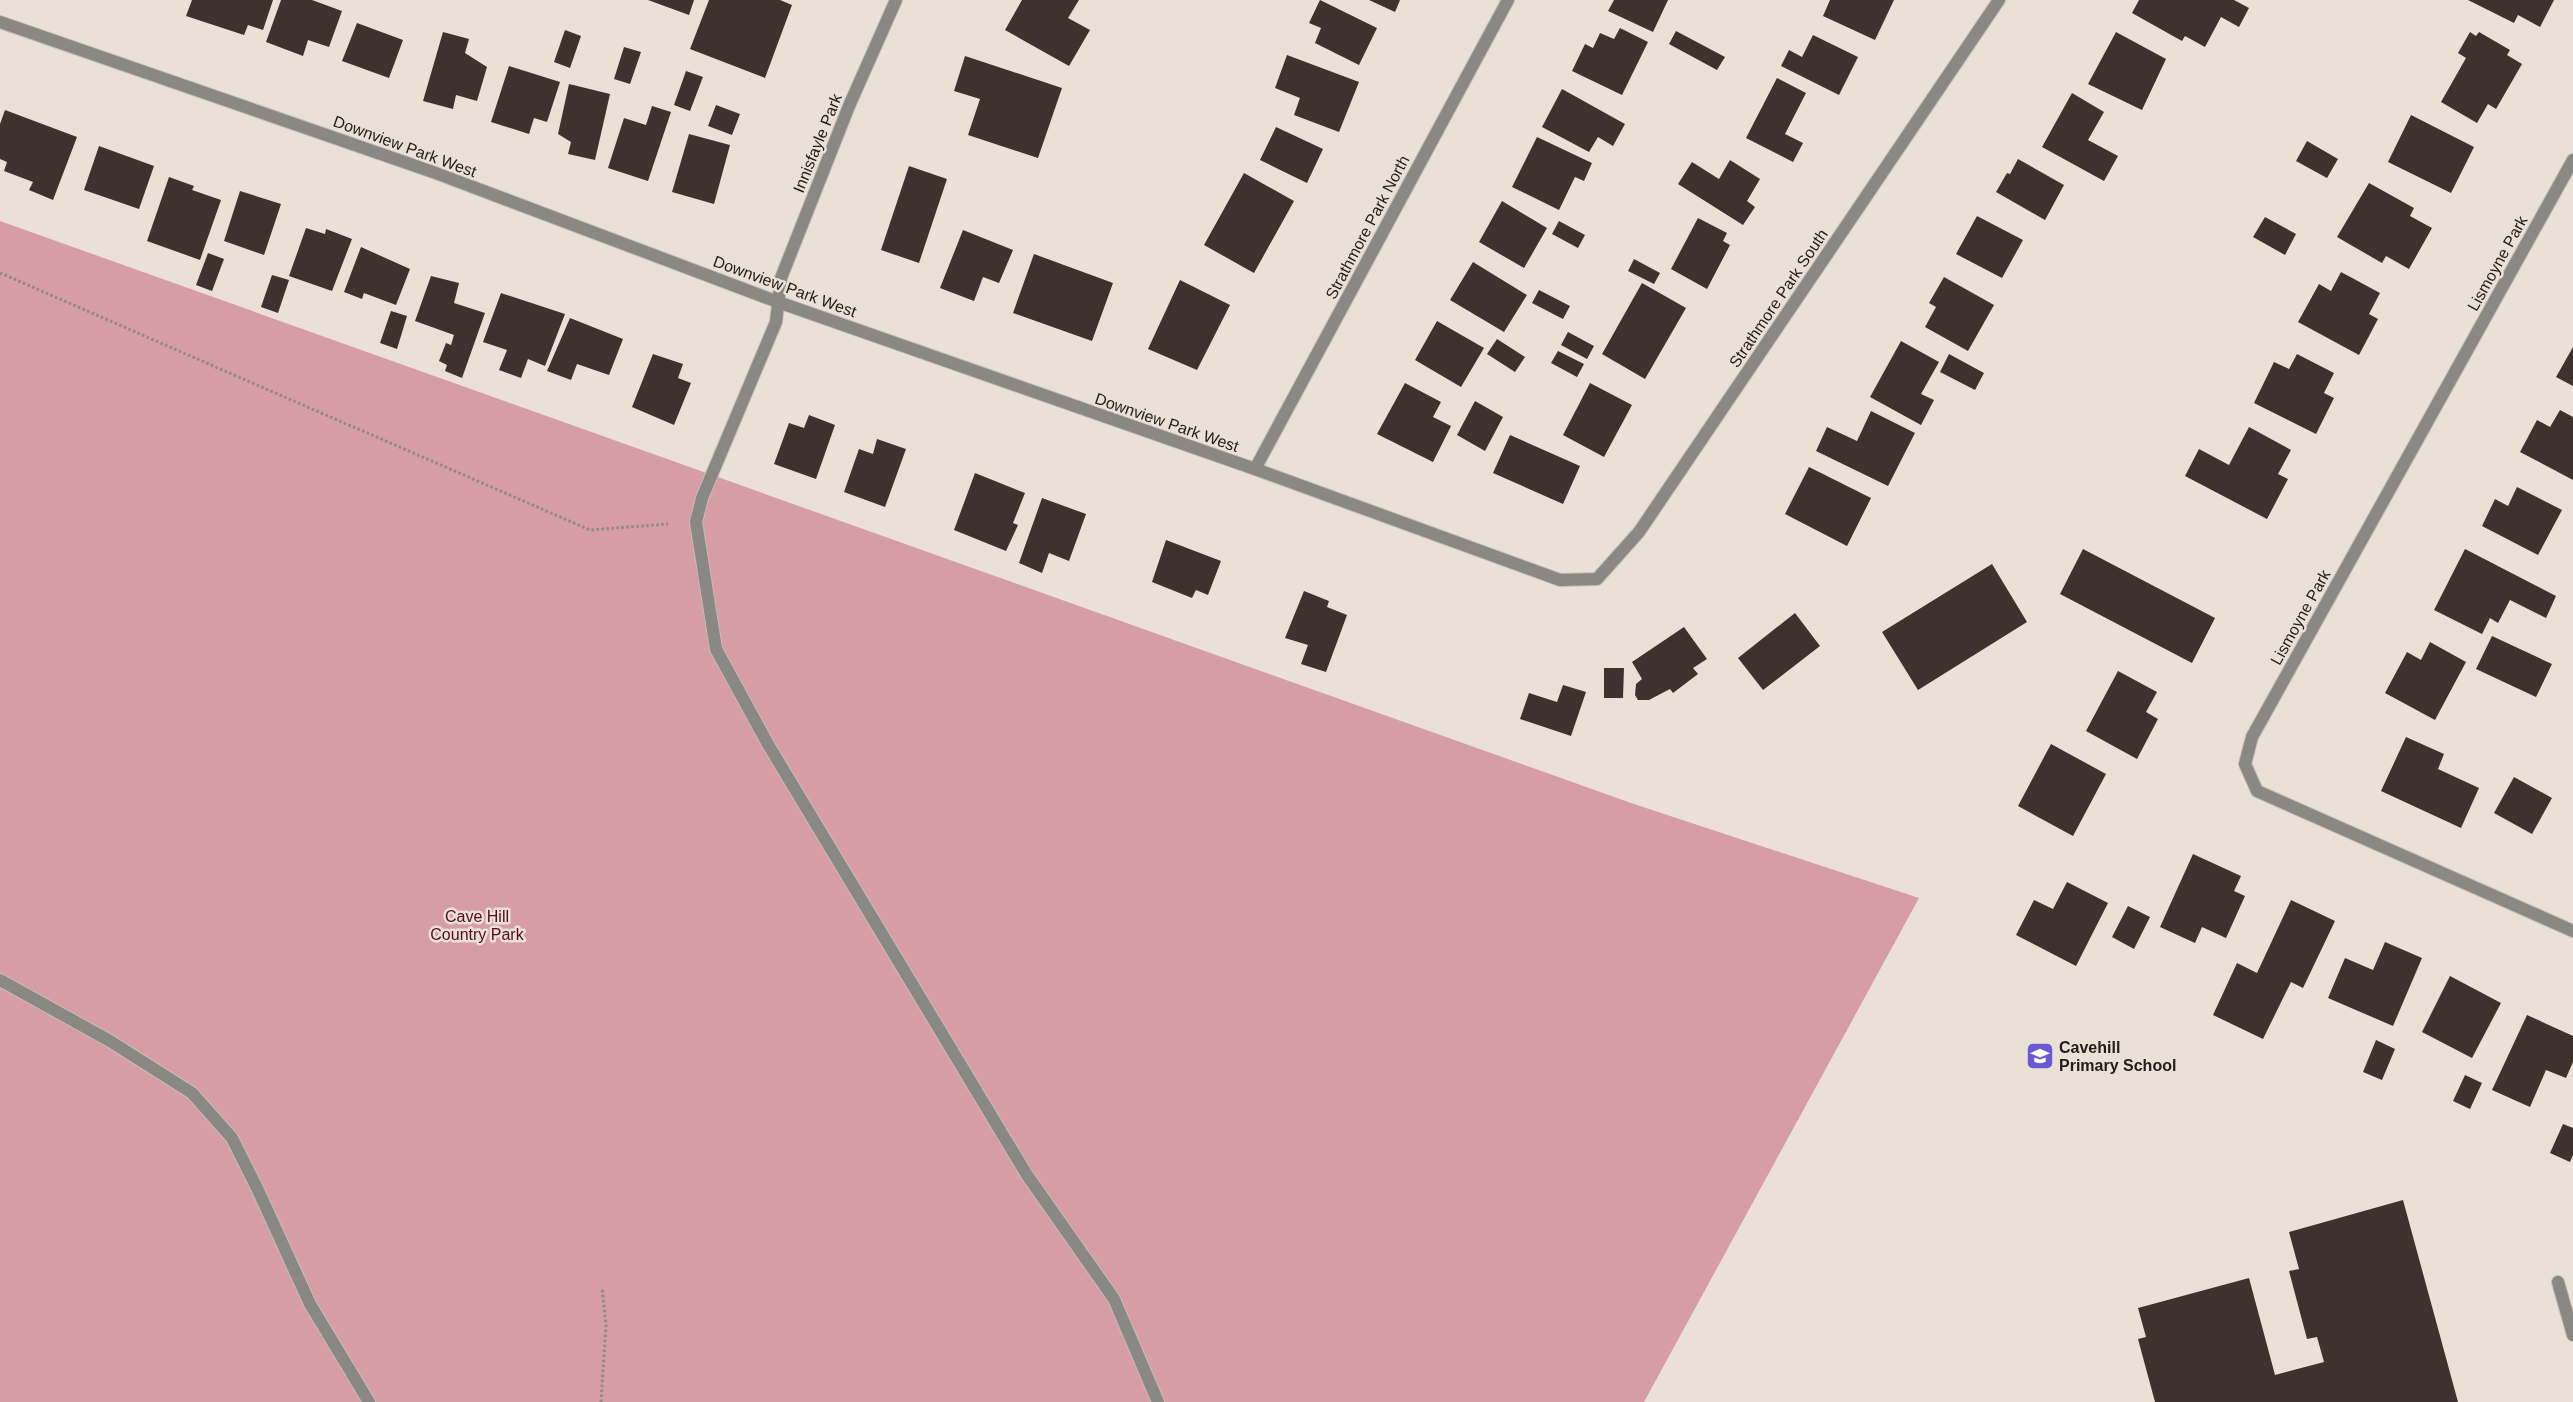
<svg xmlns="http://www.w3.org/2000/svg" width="2573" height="1402" viewBox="0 0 2573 1402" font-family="Helvetica,sans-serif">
<rect width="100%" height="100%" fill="#ebe0d5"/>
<path fill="#d79da5" d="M0 221 1631 803 1919 898 1644 1402H0Z"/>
<path fill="#3e322e" d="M192 0H273L263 30 248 25 244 35 186 16Z
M281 0H312L342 11 329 47 308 40 303 56 266 42Z
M648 0H694L689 15Z
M709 0H780L792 5 765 78 690 49Z
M1022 0H1079L1068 18 1090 30 1069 66 1005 30Z
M1320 0 1377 28 1359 65 1315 43 1321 28 1309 23Z
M1369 0H1400L1395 12Z
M1614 0H1668L1653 32 1608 11Z
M1830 0H1894L1875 40 1823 16Z
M2139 0H2234L2249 8 2239 27 2221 17 2205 47 2185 36 2182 41 2132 13Z
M2468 0H2554L2540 27 2518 15 2514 23Z
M357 23 403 40 389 78 342 61Z
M1620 28 1648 42 1622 95 1572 71 1585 44 1593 48 1600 33 1614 39Z
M565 30 581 36 570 68 554 62Z
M1676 31 1725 57 1717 70 1669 44Z
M443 32 469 39 465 53 487 67 477 101 456 95 453 109 423 101Z
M2116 32 2166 59 2142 110 2088 84Z
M2470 32 2476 36 2479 32 2510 50 2507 55 2522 64 2496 109 2488 104 2477 123 2441 102 2466 58 2458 53Z
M1813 35 1858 57 1839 95 1781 66 1789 50 1802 57Z
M624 47 641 52 630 84 614 79Z
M1287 55 1359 82 1339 132 1294 115 1300 98 1275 88Z
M965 56 1062 88 1038 158 968 135 980 99 954 91Z
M509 66 560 82 547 122 534 118 529 134 491 122Z
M686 71 703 77 690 111 674 105Z
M1777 78 1806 93 1785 134 1803 143 1793 162 1746 138Z
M569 84 610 94 595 160 568 154 571 142 558 134Z
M1562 89 1625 124 1613 146 1598 137 1589 152 1542 127Z
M2072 93 2104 112 2088 140 2118 156 2104 181 2042 147Z
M716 105 740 114 732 135 708 126Z
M652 106 671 112 648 181 608 168 624 118 646 125Z
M5 110 77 137 53 200 29 190 33 182 4 171 7 162 0 159V124Z
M2411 115 2474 147 2451 193 2388 162Z
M1276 127 1323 149 1307 183 1260 160Z
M689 134 730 145 714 204 672 192Z
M1537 137 1592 163 1584 181 1575 177 1559 210 1512 187Z
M2307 141 2338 159 2327 178 2296 161Z
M99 146 154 166 139 209 84 190Z
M2018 159 2064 185 2045 220 1996 192 2007 173 2010 174Z
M1730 160 1760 179 1747 201 1755 207 1743 225 1678 184 1692 162 1719 179Z
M909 166 947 179 919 263 881 250Z
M1244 173 1294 201 1254 273 1204 245Z
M169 177 194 186 192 190 221 200 200 260 147 241Z
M2369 183 2414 208 2410 216 2432 228 2409 269 2386 256 2382 263 2337 237Z
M240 191 281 204 264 255 224 241Z
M1502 201 1547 228 1524 268 1479 242Z
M1977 216 2023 240 2002 278 1956 254Z
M2265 217 2296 234 2285 255 2253 237Z
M1698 218 1727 233 1723 241 1730 245 1707 289 1671 269Z
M1559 221 1585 235 1578 248 1552 234Z
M306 228 325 234 326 229 352 239 332 291 289 276Z
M963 230 1013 250 999 283 983 277 974 301 940 288Z
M361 247 410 269 396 305 364 293 362 299 344 292Z
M208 253 224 259 212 291 196 285Z
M1034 254 1113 283 1092 341 1013 313Z
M1634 259 1660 273 1654 284 1628 271Z
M1473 262 1527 295 1504 332 1450 300Z
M2341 272 2380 293 2369 314 2378 319 2359 355 2298 322 2319 284 2331 291Z
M272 275 289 280 278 313 261 307Z
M431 276 459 283 454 303 485 313 462 378 445 371 447 365 439 361 446 343 451 345 454 335 415 321Z
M1944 277 1994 305 1968 351 1925 327 1936 307 1929 303Z
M1180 280 1230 305 1197 370 1148 349Z
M1642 283 1686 308 1645 379 1602 354Z
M1539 290 1570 306 1563 319 1532 303Z
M501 293 565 314 545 366 528 359 521 378 499 370 507 350 483 342Z
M391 311 407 316 397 349 380 343Z
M570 318 623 339 609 375 577 364 571 380 547 371Z
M1437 321 1484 348 1461 387 1415 360Z
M1568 332 1594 346 1587 359 1561 345Z
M1497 339 1525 357 1515 372 1487 354Z
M1901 341 1939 362 1921 394 1934 400 1921 425 1870 397Z
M2573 347V386L2556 377Z
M1558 351 1584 364 1577 377 1551 363Z
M653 354 683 364 678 378 691 383 674 425 632 407Z
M1949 354 1984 373 1975 390 1940 372Z
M2297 354 2334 373 2324 393 2334 398 2316 434 2254 403 2274 362 2289 369Z
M1405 383 1441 402 1433 417 1451 426 1433 462 1377 434Z
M1590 383 1632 405 1604 457 1563 435Z
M1475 401 1503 417 1485 451 1457 435Z
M2560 410 2573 417V480L2520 452 2537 420 2550 427Z
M1871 411 1915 433 1888 486 1816 451 1827 427 1857 441Z
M809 415 835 425 816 479 774 464 789 423 804 428Z
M2249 427 2291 450 2278 474 2288 479 2267 519 2185 476 2199 449 2229 465Z
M1510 435 1580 466 1563 504 1493 473Z
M877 439 906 449 885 507 844 492 859 449 873 454Z
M1809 467 1871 498 1847 546 1785 514Z
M975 473 1025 493 1013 523 1018 525 1006 551 954 530Z
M2517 487 2562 510 2538 555 2482 526 2495 499 2508 506Z
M1042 498 1086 514 1069 561 1049 553 1042 573 1019 563Z
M1166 540 1221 561 1208 595 1196 590 1192 598 1152 582Z
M2083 549 2215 618 2192 663 2060 594Z
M2465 549 2556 596 2546 618 2510 600 2498 623 2490 618 2482 634 2434 610Z
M1992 564 2027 622 1918 690 1882 632Z
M1304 591 1329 601 1327 607 1347 615 1326 672 1301 664 1308 645 1285 638Z
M1795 613 1820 646 1763 690 1738 658Z
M1684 627 1707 659 1693 668 1698 674 1673 693 1670 689 1649 700H1638L1635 695 1636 684 1642 679 1632 662Z
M2492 636 2552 664 2536 697 2476 669Z
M2430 642 2466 662 2435 720 2385 693 2407 652 2421 660Z
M1604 668H1624L1623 698H1604Z
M2118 671 2157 692 2146 712 2158 719 2137 759 2086 731Z
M1563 685 1586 692 1571 736 1520 719 1529 693 1557 702Z
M2406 737 2444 754 2438 769 2479 788 2461 828 2381 791Z
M2051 744 2106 774 2073 836 2018 806Z
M2514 777 2552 798 2532 834 2494 813Z
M2193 854 2241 876 2234 891 2245 896 2226 938 2202 927 2195 943 2160 927Z
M2067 882 2108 903 2076 966 2016 935 2034 900 2053 909Z
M2291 900 2335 921 2303 988 2291 982 2263 1039 2213 1015 2237 963 2257 973Z
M2128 906 2150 917 2134 949 2112 937Z
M2385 942 2422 958 2393 1026 2328 998 2345 958 2373 970Z
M2450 976 2501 1003 2472 1058 2422 1032Z
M2527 1015 2573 1036V1062L2566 1078 2546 1070 2530 1107 2492 1090Z
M2376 1040 2395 1049 2382 1080 2363 1072Z
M2465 1075 2482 1083 2470 1109 2453 1101Z
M2563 1124 2573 1128V1155L2570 1162 2550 1153Z
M2403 1200 2458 1402H2155L2138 1339 2146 1337 2138 1308 2249 1278 2275 1375 2324 1362 2317 1337 2307 1339 2289 1271 2299 1269 2289 1232Z"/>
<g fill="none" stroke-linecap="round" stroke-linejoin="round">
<g stroke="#c6bdb3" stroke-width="14">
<path id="minor" d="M896 0 849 106 781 278 776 322 702 498 696 522 716 649 769 746 1027 1175 1114 1299 1158 1402
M0 22 433 172 778 302 1255 469 1560 580 1597 579 1639 532 1999 0
M2573 160 2252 737 2245 764 2257 791 2573 931
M1255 469 1508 0
M0 980 110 1041 192 1093 232 1138 257 1188 310 1304 369 1402
M2558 1282 2573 1335"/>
</g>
<path stroke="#918a82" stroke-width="3" stroke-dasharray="2.5 2.5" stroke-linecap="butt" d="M0 273 590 530 668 524
M601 1402 606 1325 602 1288"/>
<use href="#minor" stroke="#898882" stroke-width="12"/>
</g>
<defs>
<g id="school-square" transform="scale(1.4375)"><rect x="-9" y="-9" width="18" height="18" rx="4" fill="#6959d2" stroke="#ebe0d5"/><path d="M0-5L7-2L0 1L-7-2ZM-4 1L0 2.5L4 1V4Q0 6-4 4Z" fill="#fff"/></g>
</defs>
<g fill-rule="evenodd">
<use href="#school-square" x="2040" y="1056"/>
</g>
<g text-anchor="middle" stroke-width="5" stroke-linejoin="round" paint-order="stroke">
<g font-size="16" fill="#201c18" stroke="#ebe0d5">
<text transform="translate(817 143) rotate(-68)" y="6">Innisfayle Park</text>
<text transform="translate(405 146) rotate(20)" y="6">Downview Park West</text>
<text transform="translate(1367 227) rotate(-62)" y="6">Strathmore Park North</text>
<text transform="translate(2497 263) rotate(-61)" y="6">Lismoyne Park</text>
<text transform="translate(785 286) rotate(20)" y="6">Downview Park West</text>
<text transform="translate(1778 298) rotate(-56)" y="6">Strathmore Park South</text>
<text transform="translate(1167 422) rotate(19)" y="6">Downview Park West</text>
<text transform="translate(2300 617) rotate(-61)" y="6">Lismoyne Park</text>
</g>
<g font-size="16" fill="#500d1f" stroke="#ebe0d5">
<text x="477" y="922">Cave Hill<tspan x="477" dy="18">Country Park</tspan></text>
</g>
<g font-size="16" font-weight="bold" fill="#201c18" stroke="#ebe0d5" text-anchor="start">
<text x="2059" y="1053">Cavehill<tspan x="2059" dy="18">Primary School</tspan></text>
</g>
</g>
</svg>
